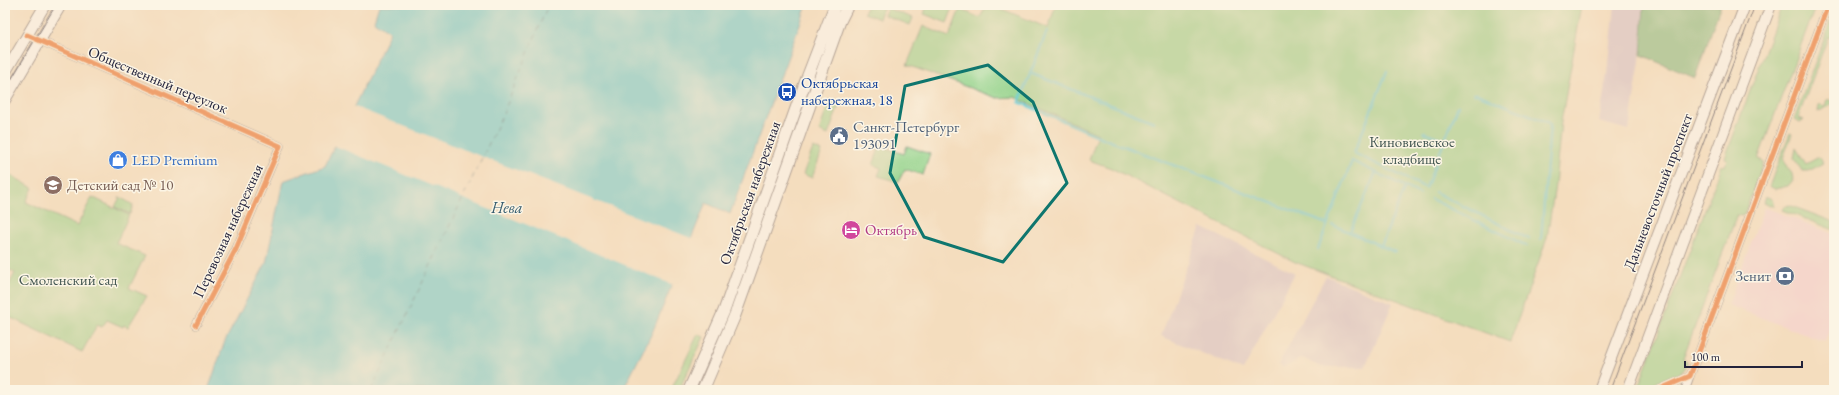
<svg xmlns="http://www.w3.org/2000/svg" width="1839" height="395" viewBox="0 0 1839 395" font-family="'EB Garamond',serif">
<rect width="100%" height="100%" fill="#fcf5e5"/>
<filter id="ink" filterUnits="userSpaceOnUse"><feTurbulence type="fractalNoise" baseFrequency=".025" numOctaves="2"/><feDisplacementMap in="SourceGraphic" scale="8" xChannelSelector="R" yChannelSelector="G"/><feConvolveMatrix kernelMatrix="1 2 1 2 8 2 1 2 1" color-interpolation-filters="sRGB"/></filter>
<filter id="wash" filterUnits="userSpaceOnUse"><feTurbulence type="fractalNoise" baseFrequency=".012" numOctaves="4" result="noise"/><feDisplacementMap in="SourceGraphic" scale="16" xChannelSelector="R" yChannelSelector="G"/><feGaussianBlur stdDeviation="0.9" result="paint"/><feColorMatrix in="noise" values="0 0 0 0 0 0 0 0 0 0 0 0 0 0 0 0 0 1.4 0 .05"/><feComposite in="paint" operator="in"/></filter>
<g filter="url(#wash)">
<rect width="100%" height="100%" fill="#f4ddbe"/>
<path fill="#f5cfdb" d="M1764 207 1834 234V327L1831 326 1825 342 1728 305Z"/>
<path fill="#d1bdcc" d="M1615 5H1644L1640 61 1629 130 1599 122 1609 63Z
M1201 227 1295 273 1243 370 1161 336Z
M1326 276 1393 303 1365 367H1320L1302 358 1284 367 1278 365Z"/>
<path fill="#91d289" stroke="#5a7a62" d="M867 5H884L879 19 864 13Z
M927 5H954L947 23 924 14Z
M1056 5H1582L1561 122 1555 185 1547 238 1510 342 1295 262 1111 168 1089 160 1098 134 1014 97 997 98 907 65 923 26 949 37 960 9 980 18 985 8 997 7 1048 28Z
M1782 5H1816L1758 159 1763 161V164L1744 215 1741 216 1737 215 1683 358 1687 361C1689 376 1650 390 1637 390L1722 165 1725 166 1727 159 1725 158Z
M887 8 913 18 910 25 884 15Z
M1834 12V39L1828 37 1798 118 1803 120 1800 122 1794 119Z
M1827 99 1832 101 1833 103 1818 112 1819 104 1825 106Z
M830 100 840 103 828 135 819 131Z
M1790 133 1792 134 1783 158 1792 174 1793 180 1788 186 1775 189 1769 186Z
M880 146 904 154 907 146 930 154 923 175 905 169 898 182 878 176 881 168 873 165Z
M813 148 822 151 812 178 803 174Z
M1796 148 1806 164 1819 157 1823 163 1809 171H1802L1794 158Z
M5 172 33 188 26 202 77 226 92 197 129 215 116 243 145 256 129 288 147 296 128 327 124 325 123 327 107 320 102 327 97 325 82 352 5 315V292L15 273 5 268Z
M1765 196 1772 199 1774 207 1763 202Z
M120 197 133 205 130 214 115 207Z
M1789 205 1834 222V230L1782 210 1784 207Z
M698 334 704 337 679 390H671Z"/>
<path fill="#74b475" stroke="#4b6b58" d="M1644 5H1721L1695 78 1641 55Z"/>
<path fill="#5dcad2" stroke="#407686" d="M379 5H807L730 214 706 203 652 333 623 390H208L225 341 266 263 283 181 325 166 390 32 374 21Z"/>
<path fill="#f4ddbe" d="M352 106 693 239 674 285 333 145Z"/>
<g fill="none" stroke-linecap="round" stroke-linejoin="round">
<path stroke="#5dcad2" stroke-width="2.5" d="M1047 31 1019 102 1105 139 1327 224
M1387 71 1354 153 1426 188 1458 106
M1030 73 1154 122
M1474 94H1477L1547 122 1550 125 1541 240
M1424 132 1445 140
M1435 192 1529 239
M1431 199 1527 246
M1333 225 1395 252
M1350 232 1376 172
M1381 246 1405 187
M1318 249 1352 161 1420 194"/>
<path stroke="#375d70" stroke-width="1" stroke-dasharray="5 4" stroke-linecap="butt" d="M371 390 503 114 548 5"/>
</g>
</g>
<g filter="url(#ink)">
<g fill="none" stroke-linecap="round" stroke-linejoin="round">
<g stroke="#6c6369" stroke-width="9">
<path id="minor" d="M27 35 280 146 236 249 196 325
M1658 390 1690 376 1828 5
M1685 390 1690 376"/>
</g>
<g stroke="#6c6369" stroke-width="12">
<path id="secondary" d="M5 73 45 5
M5 100 61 5
M1599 390 1745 5
M1628 390 1771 5"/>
</g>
<g stroke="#6c6369" stroke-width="13">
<path id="primary" d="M689 390 724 311 805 83 835 5
M703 390 735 315 840 21 848 5"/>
</g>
<use href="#minor" stroke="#fff" stroke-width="7"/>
<use href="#secondary" stroke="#fff" stroke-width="10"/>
<use href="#primary" stroke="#fff" stroke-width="11"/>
<path stroke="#22223b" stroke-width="1" d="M5 90 56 5
M1610 390 1755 5"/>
<g stroke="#fcf5e5" stroke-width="8">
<path id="cycleway" d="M27 35 280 146 236 249 196 325
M1658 390 1690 376 1828 5"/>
</g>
<use href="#cycleway" stroke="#e8590c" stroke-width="5"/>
</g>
</g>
<path d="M0 0H1839V395H0ZM988 65 1033 102 1067 183 1003 262 924 237 890 173 905 86Z" fill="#f4ddbe" fill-opacity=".55" fill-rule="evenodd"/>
<path fill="none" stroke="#0f766e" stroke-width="3" stroke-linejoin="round" d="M988 65 1033 102 1067 183 1003 262 924 237 890 173 905 86Z"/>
<defs>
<g id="bus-disc" transform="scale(1)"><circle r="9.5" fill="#1a4fb4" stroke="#fcf5e5"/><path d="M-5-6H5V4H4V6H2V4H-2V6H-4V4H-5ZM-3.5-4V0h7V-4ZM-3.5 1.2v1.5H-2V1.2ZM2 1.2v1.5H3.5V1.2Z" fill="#fff"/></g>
<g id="civic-disc" transform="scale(1)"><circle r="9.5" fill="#5c6f8a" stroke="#fcf5e5"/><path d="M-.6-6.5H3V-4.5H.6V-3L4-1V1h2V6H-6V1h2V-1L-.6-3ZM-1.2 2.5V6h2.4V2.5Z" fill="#fff"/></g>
<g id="shop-disc" transform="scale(1)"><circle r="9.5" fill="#3f7fe0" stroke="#fcf5e5"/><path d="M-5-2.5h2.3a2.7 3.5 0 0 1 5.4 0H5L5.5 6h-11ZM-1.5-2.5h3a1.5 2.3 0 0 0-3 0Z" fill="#fff"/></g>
<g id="school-disc" transform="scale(1)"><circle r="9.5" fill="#8d6e63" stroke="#fcf5e5"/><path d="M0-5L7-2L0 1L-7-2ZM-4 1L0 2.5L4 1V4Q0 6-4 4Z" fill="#fff"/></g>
<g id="hotel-disc" transform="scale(1)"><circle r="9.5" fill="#d1479c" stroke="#fcf5e5"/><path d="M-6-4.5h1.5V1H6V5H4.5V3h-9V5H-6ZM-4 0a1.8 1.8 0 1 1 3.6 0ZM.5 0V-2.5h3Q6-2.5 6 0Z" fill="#fff"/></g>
<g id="bank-disc" transform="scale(1)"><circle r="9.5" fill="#5c6f8a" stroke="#fcf5e5"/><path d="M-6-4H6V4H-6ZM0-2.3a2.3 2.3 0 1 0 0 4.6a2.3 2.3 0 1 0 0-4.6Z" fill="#fff"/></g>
</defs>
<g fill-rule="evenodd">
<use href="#bus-disc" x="787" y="92"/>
<use href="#civic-disc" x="839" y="136"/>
<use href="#shop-disc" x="118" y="160"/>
<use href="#school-disc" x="53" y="185"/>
<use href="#hotel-disc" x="851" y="230"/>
<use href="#bank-disc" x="1785" y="276"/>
</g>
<g text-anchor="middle" stroke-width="3" stroke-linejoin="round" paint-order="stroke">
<g font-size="15" fill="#22223b" stroke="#fcf5e5">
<text transform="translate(158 80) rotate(23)" y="5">Общественный переулок</text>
<text transform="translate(1658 192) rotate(-69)" y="5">Дальневосточный проспект</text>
<text transform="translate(750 193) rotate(-70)" y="5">Октябрьская набережная</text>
<text transform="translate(228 231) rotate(-65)" y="5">Перевозная набережная</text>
</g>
<g font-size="15" fill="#164399" stroke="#fcf5e5" text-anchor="start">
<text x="801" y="88">Октябрьская<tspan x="801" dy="17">набережная, 18</tspan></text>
</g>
<g font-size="15" fill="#4e5e75" stroke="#fcf5e5" text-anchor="start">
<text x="853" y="132">Санкт-Петербург<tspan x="853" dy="17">193091</tspan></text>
<text x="1771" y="281" text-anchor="end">Зенит</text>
</g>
<g font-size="15" fill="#435752" stroke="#fcf5e5">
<text x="1412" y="147">Киновиевское<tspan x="1412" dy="17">кладбище</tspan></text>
<text x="68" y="285">Смоленский сад</text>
</g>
<g font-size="15" fill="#366cbe" stroke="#fcf5e5" text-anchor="start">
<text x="132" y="165">LED Premium</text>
</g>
<g font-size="15" fill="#785e54" stroke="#fcf5e5" text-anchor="start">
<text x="67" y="190">Детский сад № 10</text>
</g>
<g font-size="15" fill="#b23c85" stroke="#fcf5e5" text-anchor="start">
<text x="865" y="235">Октябрь</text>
</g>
<g font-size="16" font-style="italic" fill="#375d70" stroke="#fcf5e5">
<text x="507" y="213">Нева</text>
</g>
</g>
<rect width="1839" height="395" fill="none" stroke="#fcf5e5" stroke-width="20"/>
<path d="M1685 361v6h117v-6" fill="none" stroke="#22223b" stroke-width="2"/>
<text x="1691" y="361" font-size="12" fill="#22223b" stroke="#fcf5e5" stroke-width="3" paint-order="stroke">100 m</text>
</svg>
